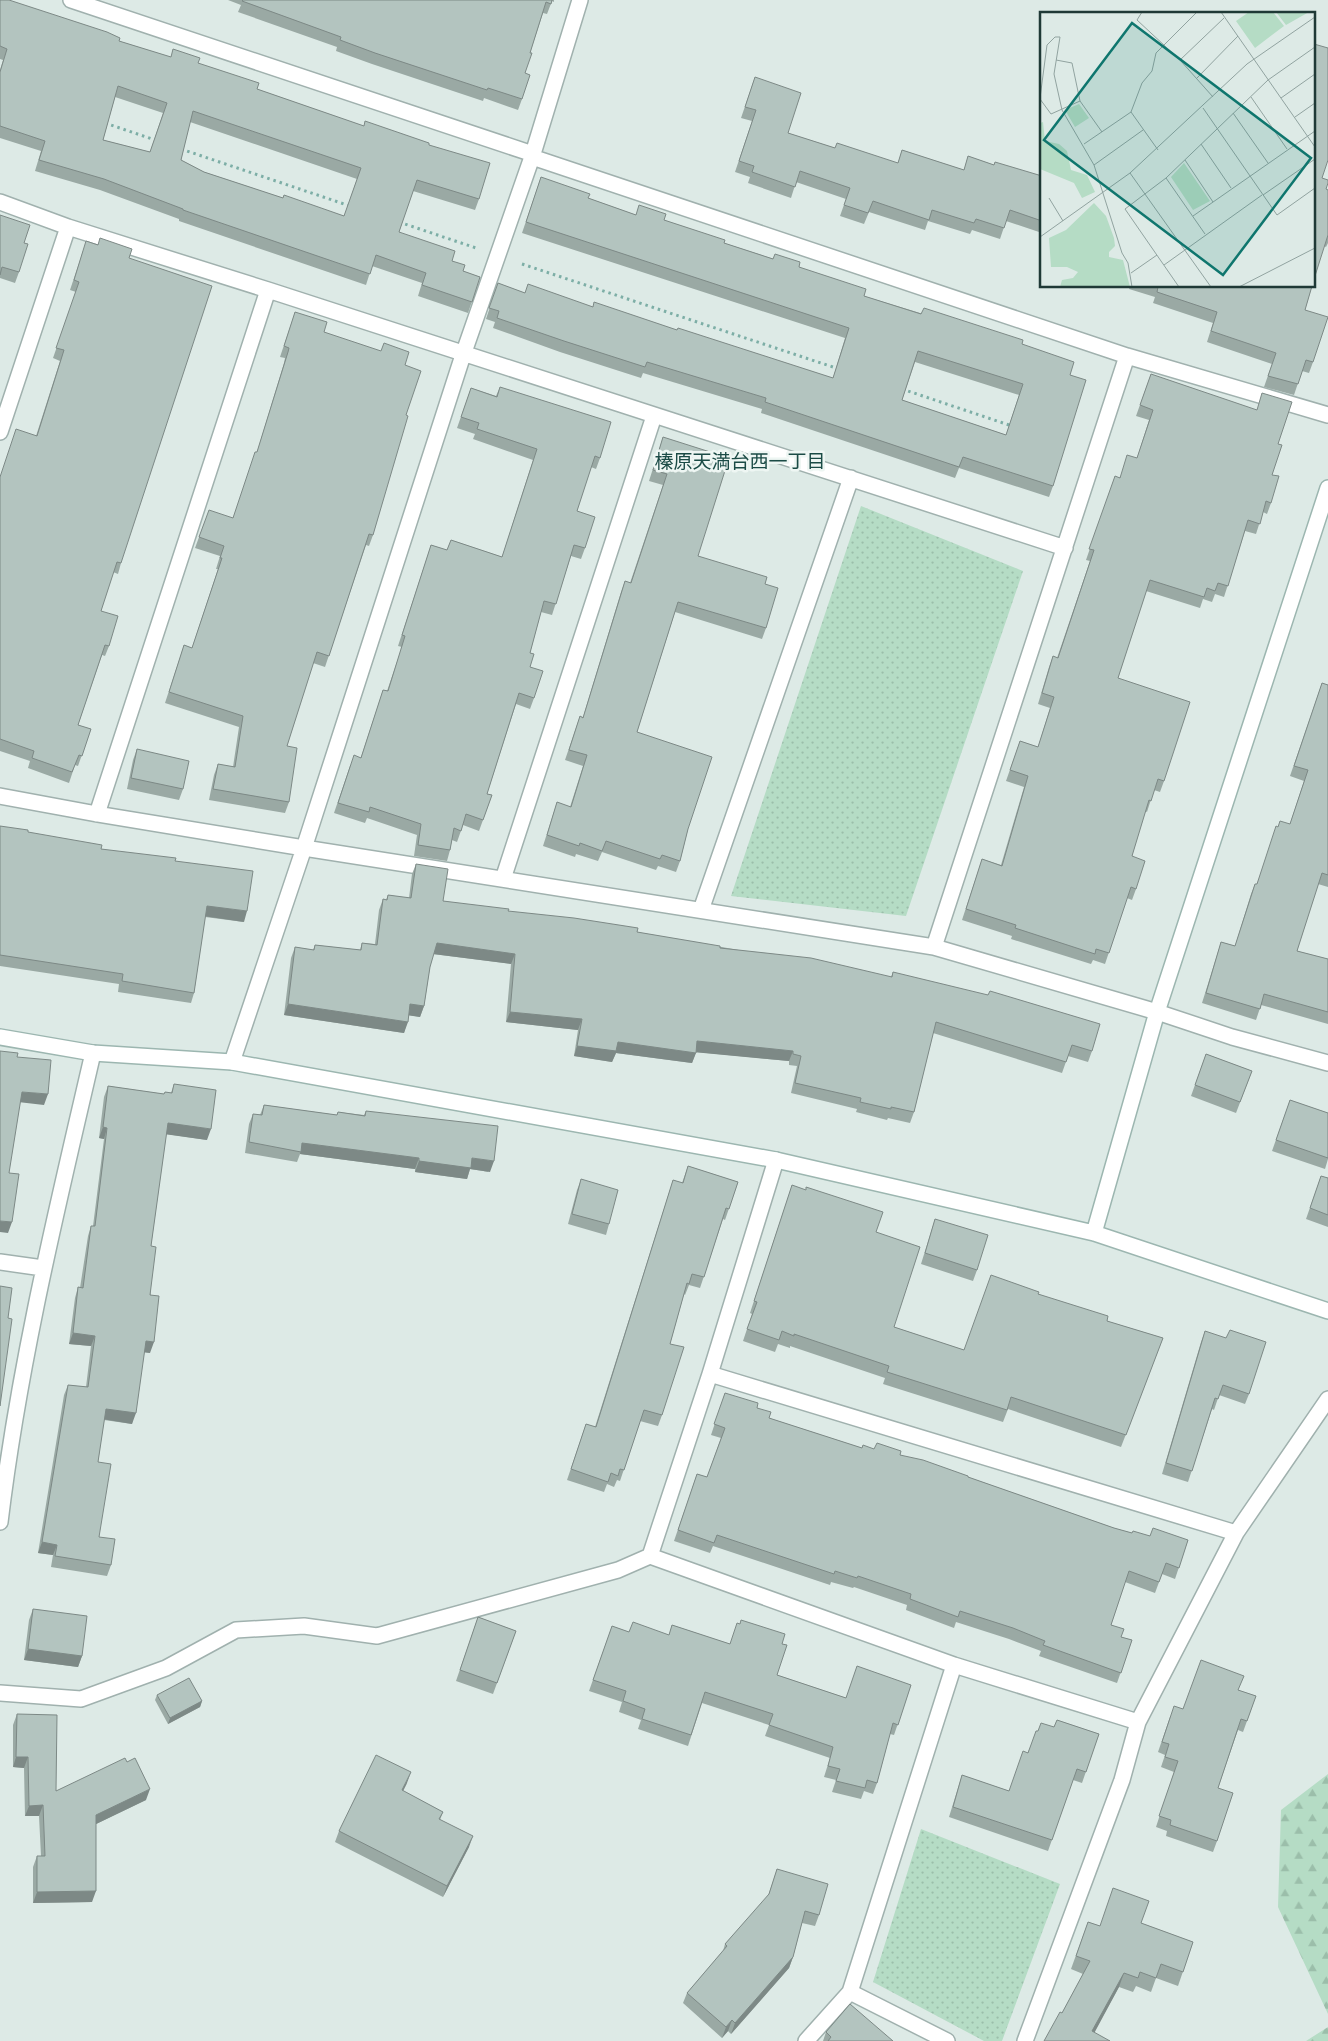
<svg xmlns="http://www.w3.org/2000/svg" width="1328" height="2041" viewBox="0 0 1328 2041" font-family="'Roboto Condensed','Noto Sans JP',sans-serif">
<defs>
<pattern id="grass-dots" width="8" height="8" patternUnits="userSpaceOnUse" patternTransform="scale(1.25)"><rect width="8" height="8" fill="#b5dcc5"/><path d="M2 2h.1M6 6h.1" fill="none" stroke="#9bbeaa" stroke-width="1.8" stroke-linecap="round"/></pattern>
<pattern id="forest-firs" width="22" height="20" patternUnits="userSpaceOnUse" patternTransform="scale(1.25)"><rect width="22" height="20" fill="#b5dcc5"/><path d="M5 1l3.5 6h-7zM16 11l3.5 6h-7z" fill="#9bbeaa"/></pattern>
</defs>
<rect width="100%" height="100%" fill="#ddeae6"/>
<path fill="url(#grass-dots)" d="M861 506 1023 571 906 916 731 896Z
M921 1829 1060 1884 1002 2041H984L873 1982Z"/>
<path fill="url(#forest-firs)" d="M1328 1774V2014L1278 1907 1281 1810Z
M1328 2027V2041H1306Z"/>
<g fill="none" stroke-linecap="round" stroke-linejoin="round">
<g stroke="#a0b1ae" stroke-width="18">
<path id="street" d="M71 0 533 154
M532 157 1127 356 1328 415
M0 202 68 227 268 290 1065 548
M0 432 68 227
M0 796 97 814 304 848 934 947 1157 1012 1232 1037 1328 1063
M97 814 268 290
M503 879 654 416
M701 910 851 478
M934 947 1127 356
M232 1062 304 848 463 355 532 157 580 0
M0 1262 43 1268
M710 1374 1236 1533
M0 1522C19 1364 57 1208 93 1053
M650 1556 710 1374 776 1160
M0 1693 81 1699 166 1668 236 1630 304 1626 377 1636 618 1570 650 1556 954 1665 1138 1722
M850 1992 947 2041
M806 2041 850 1992 954 1665
M1025 2041 1122 1780 1138 1722 1236 1533 1328 1399"/>
</g>
<g stroke="#9cb6b0" stroke-width="18">
<path id="secondary" d="M0 1037 93 1053 232 1062 776 1160 1094 1233 1328 1311
M1094 1233 1157 1012 1328 488"/>
</g>
<path stroke="#7daea6" stroke-width="3" stroke-dasharray="2.5 4" stroke-linecap="butt" d="M105 123 158 141
M181 149 350 206
M399 222 476 248
M522 264 839 369
M902 389 1012 426"/>
<use href="#street" stroke="#fff" stroke-width="15"/>
<use href="#secondary" stroke="#fff" stroke-width="15"/>
</g>
<path fill="#9aa9a4" fill-rule="evenodd" d="M0 0 119 41 170 57 198 63 257 89 363 126 429 145 479 199 475 210 413 191 399 232 452 261 463 271 480 277 468 313 418 296 422 283 372 266 366 285 179 221V219L100 190 35 171 41 151 0 138V70L3 60 0 59ZM115 97 163 113 150 152 103 140ZM190 122 357 179 344 216 283 198 204 172 181 160Z
M228 0H554V2L552 1 547 14 543 13 530 53 525 73 522 99 518 110 484 98 483 101 372 64 336 51 337 47 238 12 241 5Z
M755 77 788 133 835 148 898 163 902 150 964 170 968 156 994 165 1042 176V233L1006 221 1000 239 972 230 970 234 928 221 925 230 869 212 864 224 840 216 846 199 796 182 791 198 748 183 750 177 735 172 752 121 741 118Z
M541 177 588 198 636 215 664 220 724 243 799 267 864 296 1022 344 1070 375 1053 486 1049 497 959 468 955 478 761 413 762 409 643 373 641 378 560 352 493 328 495 322 486 319 498 283 525 293 593 307 677 330 833 378 845 338 522 233ZM915 362 1019 395 1006 435 902 400Z
M1322 178 1326 189 1328 190V243L1326 247 1324 246Z
M0 215 24 243 19 272 15 283 0 278Z
M83 251 129 258 121 563 118 574 113 572 101 611 109 646 105 656 102 655 78 725 91 729 78 766 75 765 69 783 28 768 30 761 0 751V477L36 436 60 361 53 358 76 292 70 290Z
M1130 286H1312L1305 310 1313 362 1309 373 1302 371 1294 395 1264 387 1272 364 1207 342 1213 323 1153 303 1155 297 1129 289Z
M295 312 324 332 405 365 406 415 373 535 369 546 366 545 325 667 313 663 287 746 289 802 285 813 209 800 214 775 218 764 233 767 239 727 165 703 184 645 192 648 218 569H216L220 556 195 548 205 521 233 518 257 452 284 363 285 358 280 357Z
M1151 374 1278 444 1272 475 1271 503 1267 514 1263 512 1256 534 1245 531 1224 597 1215 594 1212 602 1203 599 1200 608 1146 591 1118 678 1164 781 1160 792 1154 790 1147 812 1145 811 1132 856 1136 889 1132 900 1127 898 1105 964 1093 960 1091 964 1011 939 1012 936 962 920 982 859 1001 865 1024 787 1006 781 1020 741 1038 747 1050 708 1038 704 1049 667 1053 656 1057 658 1090 561 1086 560 1115 476 1119 478 1137 458 1149 420 1136 416Z
M500 387 600 458 596 469 591 467 577 511 585 548 581 559 571 556 552 615 541 612 530 653V667L534 698 530 709 516 704 487 794 492 795 479 831 463 825 457 842 452 840 450 850 447 861 414 856 417 835 367 818 365 823 334 813 350 766 361 757 383 690 387 691 402 647 398 646 431 545 447 550 451 540 502 557 533 460 473 439 475 434 457 428 471 388 496 396Z
M663 437 698 556 765 584 766 628 762 639 675 612 637 732 688 829 680 861 676 872 658 866 656 870 602 852 598 861 576 854 575 857 543 846 557 802 570 807 583 766 565 760 580 716 583 717 621 592 625 581 630 583 663 485 649 481Z
M1322 683 1328 685V887L1318 884 1297 951 1328 959V1024L1261 1005 1256 1020 1202 1003 1221 942 1235 946 1251 894 1255 884H1257L1278 827 1290 824 1304 781 1290 776Z
M137 749 183 789 179 800 127 789 133 760Z
M0 826 101 849 175 861 244 922 205 917 194 993 191 1003 118 992 119 984 0 966Z
M416 864 443 901 637 932 891 977 893 972 1092 1051 1088 1062 1068 1056 1062 1073 933 1033 914 1112 910 1123 888 1118 887 1120 856 1112 857 1109 791 1093 797 1066 789 1065V1061L696 1052 692 1063 616 1053 612 1062 574 1056 578 1030 506 1022 511 964 433 954 430 967 424 1006 420 1017 409 1015 404 1033 284 1015 291 958 295 947 313 950 315 945 360 950 362 943 375 944 379 910 383 899 386 900 388 895 409 898 412 874Z
M1206 1054 1252 1071 1236 1113 1191 1096Z
M174 1084 207 1140 166 1134 151 1246 150 1353 144 1352 132 1424 104 1420 98 1462 99 1537 111 1565 107 1576 51 1567 53 1555 38 1553 64 1395 68 1385 86 1387 91 1346 69 1344 75 1298 78 1287 80 1288 88 1236 91 1226H93L104 1139 99 1138 104 1097 108 1086 164 1094 165 1092 171 1093Z
M1290 1100 1328 1113V1159L1325 1169 1272 1151Z
M264 1105 337 1115 338 1112 364 1115 366 1111 490 1172 470 1169 467 1179 415 1172V1169L300 1154 297 1162 245 1153 249 1124 253 1114 260 1115Z
M688 1166 738 1182 725 1220 723 1219 700 1288 689 1285 685 1295 684 1294 670 1344 662 1415 658 1426 640 1421 620 1481 617 1480 614 1487 607 1484 604 1492 567 1480 586 1424 595 1427 673 1180 682 1183Z
M1321 1176 1328 1178V1227L1306 1219Z
M581 1180 609 1224 606 1235 568 1224 577 1190Z
M792 1185 876 1232 894 1327 964 1350 1038 1294 1107 1321 1163 1338 1121 1447 1008 1409 1003 1422 883 1384 885 1378 790 1346V1348L778 1344 775 1352 743 1341 752 1314 750 1313Z
M935 1219 977 1270 973 1281 921 1264Z
M1205 1331 1249 1394 1245 1404 1219 1395 1214 1410 1212 1409 1188 1482 1162 1474 1201 1342Z
M725 1393 757 1408 769 1418 862 1448 874 1449 900 1455 968 1477 1114 1528 1132 1533 1150 1536 1188 1540 1175 1579 1162 1574 1155 1593 1125 1582 1111 1625 1121 1637 1132 1640 1117 1683 1039 1656 1041 1651 1009 1639 956 1622 954 1628 906 1610 907 1605 854 1587 853 1588 831 1582 830 1585 713 1546 710 1553 674 1541 697 1474 707 1477 721 1438 711 1435Z
M33 1609 82 1656 78 1667 24 1660 29 1620Z
M478 1617 516 1631 493 1694 456 1681Z
M672 1625 730 1644H782L777 1675 846 1698 911 1685 894 1735 890 1734 877 1783 873 1794 864 1791 861 1799 832 1792 836 1780 824 1777 830 1758 765 1736 769 1725 702 1703 688 1746 638 1729 641 1720 619 1712 622 1702 589 1691 612 1626 629 1632 669 1635Z
M1238 1690 1256 1696 1243 1732 1238 1730 1218 1788 1217 1841 1213 1852 1166 1836 1167 1831 1156 1827 1174 1772 1161 1767 1165 1755 1158 1752 1170 1717 1183 1709Z
M157 1695 202 1701 200 1707 168 1724 155 1700Z
M17 1714 56 1791 146 1800 96 1824 92 1902 33 1903V1867L37 1856H41L39 1816H25L24 1768 13 1767V1725Z
M1057 1720 1099 1734 1082 1783 1073 1780 1048 1851 949 1817 962 1775 1009 1791 1038 1731 1054 1727Z
M407 1783 403 1791 443 1812 440 1820 469 1847 443 1897 335 1842 339 1831Z
M777 1869 819 1915 815 1926 802 1923 793 1957 789 1968 731 2034 728 2031 722 2038 683 2003 687 1993 723 1951 725 1944 768 1896Z
M1088 1922 1100 1926 1141 1923 1193 1942 1178 1986 1156 1978 1151 1992 1136 1986 1133 1992 1119 1987 1094 2032 1044 2041 1062 2013 1083 1974 1071 1969Z
M826 2032 893 2041H823Z"/>
<path fill="#7d8986" d="M207 906 247 911 244 922 203 916Z
M437 943 515 954 511 964 433 954Z
M288 1004 408 1022 404 1033 284 1015Z
M410 1004 424 1006 420 1017 406 1015Z
M510 1012 582 1019 578 1030 506 1022Z
M697 1041 793 1051 789 1061 693 1052Z
M618 1042 696 1053 692 1063 616 1053 612 1062 574 1056 577 1046Z
M22 1092 48 1094 44 1105 18 1102Z
M168 1123 211 1129 207 1140 164 1134Z
M103 1127 107 1128 104 1139 99 1138Z
M302 1143 419 1158 415 1169 300 1154Z
M472 1158 494 1161 490 1172 470 1169 467 1179 415 1172 419 1161Z
M0 1221 12 1222 8 1233 0 1232Z
M73 1333 95 1336 91 1346 69 1344Z
M146 1341 154 1342 150 1353 142 1352Z
M106 1409 136 1413 132 1424 102 1419Z
M42 1542 57 1545 53 1555 38 1553Z
M28 1649 82 1656 78 1667 24 1660Z
M202 1701 200 1707 168 1724 170 1718Z
M16 1757H28L24 1768 13 1767Z
M411 1772 407 1783 398 1801 402 1790Z
M150 1789 146 1800 92 1826 96 1815Z
M43 1805 39 1816H25L29 1806Z
M473 1836 469 1847 443 1897 447 1886Z
M96 1891 92 1902 33 1903 37 1892Z
M793 1957 789 1968 731 2034 735 2023Z
M1124 1973 1119 1987 1090 2041 1092 2031Z
M732 2020 728 2031 722 2038 726 2027Z"/>
<path fill="#b3c4bf" stroke="#7d8986" fill-rule="evenodd" d="M0 0H9L107 32 120 38 119 41 171 57 173 49 200 58 198 63 259 83 257 89 364 126 365 121 429 143V145L490 163 479 199 417 180 399 232 455 251 452 261 465 265 463 271 480 277 472 302 422 285 426 273 376 255 370 274 183 210V209L104 179 39 160 45 141 0 126V72L7 49 0 46ZM118 86 167 103 150 152 103 140ZM193 111 361 168 344 216 284 195 283 198 204 172 181 160Z
M243 0H552L551 4 546 2 530 53H532L525 73 530 75 522 99 488 88 487 90 375 53 340 40 341 37 242 1Z
M1314 44 1328 48V160L1322 178 1328 180V183L1326 189 1328 190V235L1314 279Z
M755 77 801 93 788 133 835 148 837 143 898 163 902 150 964 170 968 156 994 165 995 162 1042 176V221L1010 210 1004 228 976 219 974 223 932 210 929 220 873 201 868 213 844 205 850 188 800 171 795 187 752 172 754 166 739 161 756 110 745 107Z
M541 177 590 194 588 198 636 215 639 205 666 214 664 220 725 240 724 243 773 259 775 254 800 262 799 267 866 289 864 296 921 314 924 308 1023 340 1022 344 1074 362 1070 375 1086 380 1053 486 963 457 959 467 765 402 766 398 647 362 645 367 564 341 497 318 499 311 489 308 498 283 525 293 528 284 593 307 594 302 677 330 678 328 833 378 849 328 526 222ZM918 351 1023 384 1006 435 902 400Z
M0 215 30 225 24 243 28 244 19 272 2 267 0 275Z
M100 238 132 249 129 258 212 286 121 563 117 562 101 611 118 616 109 646 105 645 78 725 91 729 82 756 79 755 72 772 32 758 34 751 0 739V477L16 429 37 436 64 350 56 348 79 282 74 280 86 241 98 245Z
M1158 286H1312L1305 310 1328 317 1313 362 1306 360 1298 384 1268 376 1276 353 1211 331 1217 312 1157 292 1158 287Z
M295 312 327 322 324 332 381 351 384 343 409 352 405 365 421 371 406 415 408 416 373 535 369 534 329 656 317 652 287 746 297 748 289 802 213 789 218 764 235 767 243 716 169 692 184 645 192 648 222 558H220L224 546 199 537 209 510 233 518 255 452H257L288 352 289 348 284 346Z
M1151 374 1257 410 1262 393 1292 402 1278 444 1282 445 1272 475 1279 476 1271 503 1266 501 1260 524 1248 520 1228 586 1218 583 1215 591 1207 588 1204 597 1150 580 1118 678 1190 702 1164 781 1158 779 1151 801 1149 800 1132 856 1145 861 1136 889 1131 887 1109 953 1096 949 1095 954 1015 928 1016 925 966 909 982 859 1002 866 1028 776 1010 770 1020 741 1038 747 1054 697 1042 693 1053 656 1058 658 1094 550 1089 549 1115 476 1120 478 1127 455 1137 458 1153 410 1140 405Z
M500 387 611 422 600 458 595 456 577 511 595 517 585 548 574 545 556 604 544 601 530 653 534 654 530 667 543 671 534 698 519 693 487 794 492 795 483 820 466 814 461 831 454 828 450 850 418 845 421 824 370 807 369 812 338 803 354 755 361 758 383 690 388 691 405 636 402 635 431 545 447 550 451 540 502 557 537 449 477 429 479 423 461 417 471 388 497 397Z
M663 437 729 458 698 556 767 577 765 584 778 588 766 628 678 602 637 732 712 757 688 829 680 861 662 855 660 859 606 841 602 851 580 843 579 846 547 835 557 802 571 807 587 755 569 750 580 716 583 718 625 581 631 583 667 474 653 470Z
M1322 683 1328 685V875L1322 873 1297 951 1328 959V1012L1264 994 1260 1009 1206 993 1221 942 1235 946 1255 884H1257L1276 826 1278 827 1280 821 1290 824 1308 770 1294 766Z
M137 749 189 761 183 789 131 778Z
M0 826 28 830V832L102 845 101 849 176 858 175 861 253 871 247 911 207 906 194 993 122 981 123 974 0 955Z
M416 864 448 869 443 901 509 909 508 911 574 918 638 928 637 932 720 946V948L811 958 892 977 893 972 988 995 990 991 1100 1024 1092 1051 1072 1045 1066 1062 936 1022 914 1112 891 1107V1109L860 1102 861 1098 795 1083 801 1056 793 1054V1051L697 1041 696 1053 618 1042 616 1051 577 1046 582 1019 510 1012 515 954 437 943 430 967 424 1006 410 1004 408 1022 288 1004 295 947 314 950 315 945 361 950 362 943 377 945 383 899 387 900 388 895 411 898Z
M0 1051 18 1053 17 1057 51 1060 48 1094 22 1092 9 1173 19 1174 12 1222 0 1221Z
M1206 1054 1252 1071 1240 1102 1195 1085Z
M174 1084 216 1090 211 1129 168 1123 151 1246 156 1247 150 1295 159 1296 154 1342 146 1341 136 1413 106 1409 98 1462 111 1464 99 1537 115 1539 111 1565 55 1556 57 1545 42 1542 68 1385 88 1387 95 1336 73 1333 78 1287 83 1288 91 1226H95L107 1128 103 1127 108 1086 164 1094 165 1092 172 1093Z
M1290 1100 1328 1113V1158L1276 1140Z
M264 1105 337 1115 338 1112 365 1116 366 1111 498 1126 494 1161 472 1158 471 1168 419 1161V1158L302 1143 301 1152 249 1142 253 1114 262 1115Z
M688 1166 738 1182 729 1209 726 1208 704 1277 692 1274 689 1284 687 1283 670 1344 684 1347 662 1415 644 1410 624 1470 620 1469 618 1476 611 1473 608 1482 571 1469 586 1424 596 1427 673 1180 683 1183Z
M1321 1176 1328 1178V1215L1310 1208Z
M581 1179 618 1190 609 1224 572 1214Z
M792 1185 806 1190V1187L883 1212 876 1232 920 1247 894 1327 964 1350 991 1275 1039 1292 1038 1294 1108 1316 1107 1321 1163 1338 1126 1435 1011 1397 1007 1410 887 1372 889 1366 794 1334V1336L782 1331 779 1340 747 1329 757 1302 754 1301Z
M935 1219 988 1235 977 1270 925 1253Z
M0 1286 12 1288 8 1318 12 1319 0 1406Z
M1230 1330 1266 1342 1249 1394 1223 1385 1218 1399 1215 1398 1192 1471 1166 1463 1205 1331 1226 1338Z
M725 1393 758 1403 757 1408 771 1412 769 1418 862 1448 863 1445 874 1449 877 1443 901 1451 900 1455 923 1460 968 1476V1477L1114 1528 1132 1533 1133 1531 1150 1536 1153 1528 1188 1540 1179 1568 1166 1563 1159 1582 1129 1571 1111 1625 1124 1629 1121 1637 1132 1640 1121 1673 1043 1645 1045 1641 1013 1628 960 1611 958 1617 910 1599 911 1594 858 1576 857 1578 835 1571 834 1574 717 1535 714 1543 678 1530 697 1474 707 1477 725 1428 714 1424Z
M33 1609 87 1616 82 1656 28 1649Z
M478 1617 516 1631 497 1683 460 1670Z
M741 1620 785 1634 782 1644 787 1645 777 1675 846 1698 857 1666 911 1685 898 1725 893 1723 877 1783 867 1780 865 1788 836 1781 840 1769 828 1766 833 1747 769 1725 773 1714 705 1692 691 1735 642 1719 645 1709 623 1701 626 1691 593 1680 612 1626 629 1632 633 1622 669 1635 672 1625 730 1644 737 1623 740 1624Z
M1201 1660 1244 1676 1238 1690 1256 1696 1247 1721 1241 1719 1218 1788 1233 1793 1217 1841 1170 1825 1171 1820 1159 1816 1178 1761 1165 1757 1169 1744 1162 1742 1174 1706 1183 1709Z
M189 1678 202 1701 170 1718 157 1695Z
M17 1714 57 1715 56 1791 125 1758 127 1762 135 1758 150 1789 96 1815V1891L37 1892V1856H45L43 1805 29 1806 28 1757H16Z
M1057 1720 1099 1734 1086 1772 1077 1769 1052 1840 953 1807 962 1775 1009 1791 1023 1751 1028 1753 1036 1731H1038L1041 1723 1054 1727Z
M376 1755 411 1772 402 1790 443 1812 439 1819 473 1836 447 1886 339 1831Z
M777 1869 828 1884 819 1915 805 1911 793 1957 735 2023 732 2020 726 2027 687 1993 727 1946 725 1944 769 1894Z
M1113 1888 1149 1901 1141 1923 1193 1942 1183 1972 1161 1964 1156 1978 1140 1972 1138 1978 1124 1973 1092 2031 1110 2041H1044L1060 2012 1062 2013 1090 1961 1076 1956 1088 1922 1100 1926Z
M850 2004 893 2041H828L831 2037 826 2032Z"/>
<g text-anchor="middle" stroke-width="5" stroke-linejoin="round" paint-order="stroke">
<g font-size="19" fill="#1b4b46" stroke="#eef6f3">
<text x="740" y="468">榛原天満台西一丁目</text>
</g>
</g>
<g transform="translate(1040 12)">
<rect width="275" height="275" fill="#ddeae6"/>
<path d="M209 0H233L244 14 215 36 196 9ZM236 0H269L246 13ZM39 92 49 106 35 115 25 98ZM144 151 170 189 153 198 131 165Z" fill="#b5dcc5"/>
<path d="M3 110 5 129 19 132 27 139 31 158 47 163 55 180 42 186 34 171 0 157V111ZM54 191 66 204 74 226 75 234 69 240V245L83 248 90 275H20L22 268 33 266 38 260 27 255H11L9 226 26 218Z" fill="#b5dcc5"/>
<path fill="none" stroke="#91a3a0" stroke-width="1" d="M102 0 97 8 140 48 173 85M181 0 275 135M16 48 32 51 40 89 62 120M140 48 184 6M157 66 198 24M211 85 247 137M0 86 7 33 15 25H20L14 62 22 98 54 153 82 241 88 251 92 275M241 86 275 62M0 87 11 102 40 89M163 96 237 203 275 176M91 100 118 138M193 101 228 151M255 105 275 91M44 132 91 100 102 71 112 59 116 41 157 0M161 132 191 176M145 148 173 190M54 153 103 118M90 161 171 275M126 166 165 222M223 183 275 147M9 186 23 209M153 204 275 119M0 225 90 161 207 52 275 5M124 253 222 183M91 261 117 243M139 275 85 197 126 166 228 68 275 35M199 275 275 236"/>
<path fill="#0f766e" fill-opacity="0.15" stroke="#0f766e" stroke-width="2.5" d="M92 11 271 146 183 263 4 128Z"/>
<rect width="275" height="275" fill="none" stroke="#1f3936" stroke-width="2.5"/>
</g>
</svg>
